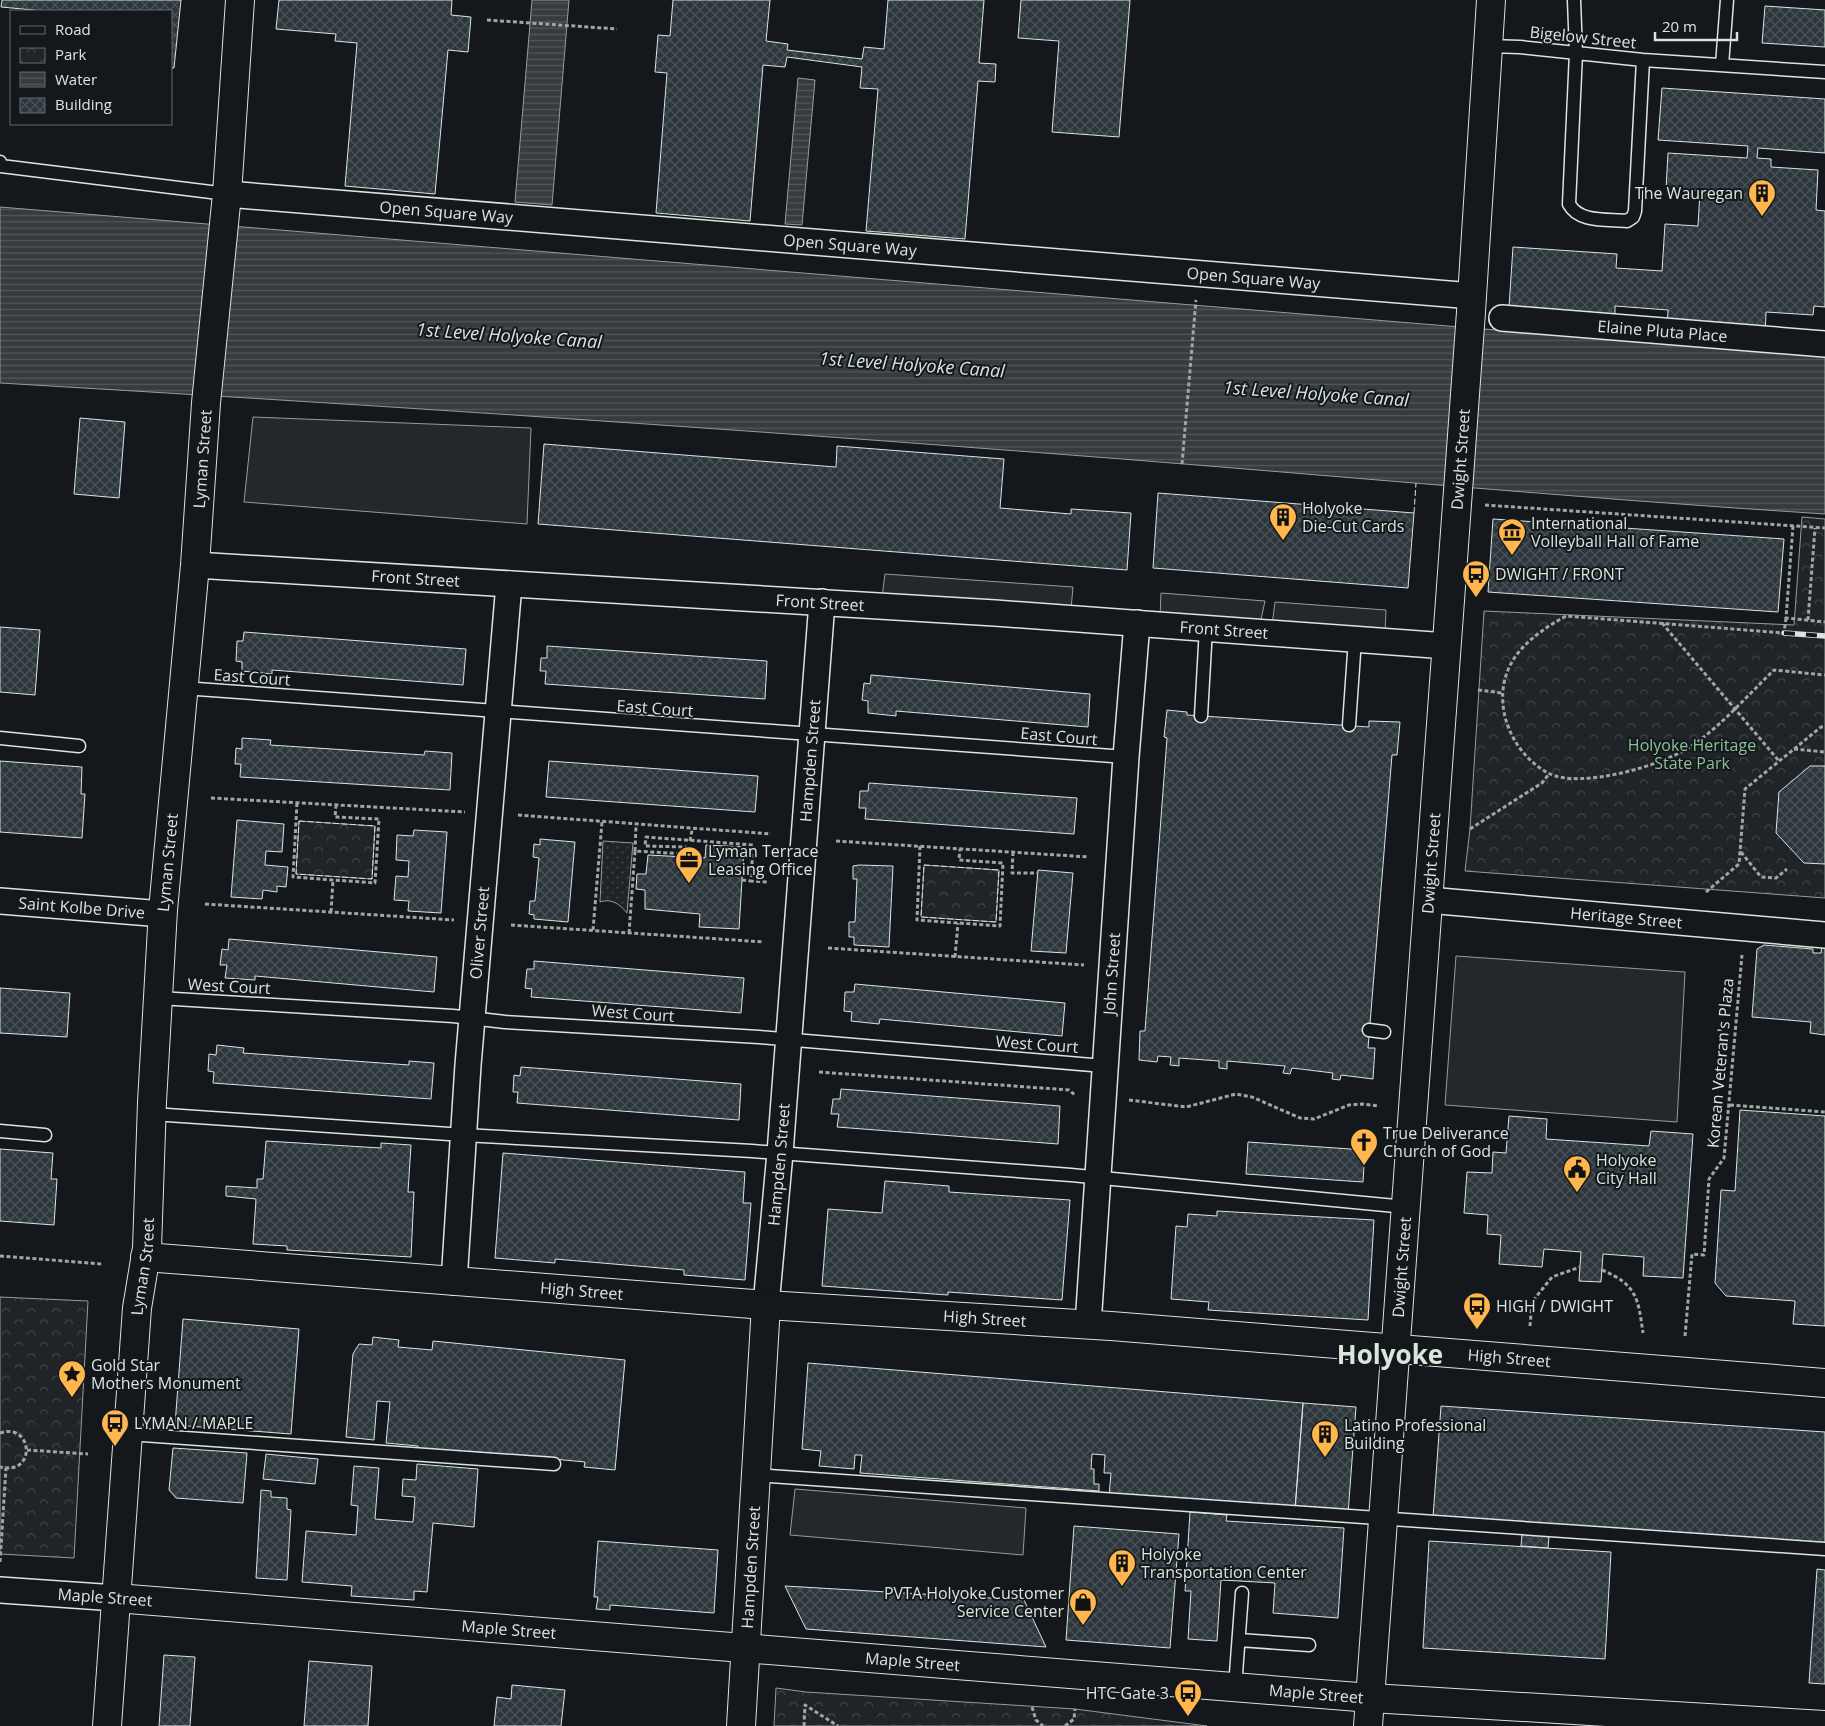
<svg xmlns="http://www.w3.org/2000/svg" width="1825" height="1726" viewBox="0 0 1825 1726" font-family="'Open Sans',sans-serif">
<defs>
<pattern id="grass-dots" width="8" height="8" patternUnits="userSpaceOnUse" patternTransform="scale(1.25)"><rect width="8" height="8" fill="#202428"/><path d="M2 2h.1M6 6h.1" fill="none" stroke="#404447" stroke-width="1.8" stroke-linecap="round"/></pattern>
<pattern id="park-crowns" width="20" height="18" patternUnits="userSpaceOnUse" patternTransform="scale(1.25)"><rect width="20" height="18" fill="#202428"/><path d="M2 6a3 3 0 1 1 6 0M12 15a3 3 0 1 1 6 0" fill="none" stroke="#404447"/></pattern>
<pattern id="water-rules" width="6" height="5" patternUnits="userSpaceOnUse" patternTransform="scale(1.25)"><rect width="6" height="5" fill="#363b3e"/><path d="M0 2.5h6" fill="none" stroke="#525759"/></pattern>
<pattern id="building-cross-hatch" width="8" height="8" patternUnits="userSpaceOnUse" patternTransform="scale(1.25)"><rect width="8" height="8" fill="#2c363c"/><path d="M0 0l8 8M0 8l8-8" fill="none" stroke="#4a5358"/></pattern>
</defs>
<rect width="100%" height="100%" fill="#14181c"/>
<path fill="url(#grass-dots)" stroke="#939e99" d="M603 841 633 843 627 913C620 904 611 898 600 902Z"/>
<path fill="url(#park-crowns)" stroke="#939e99" d="M1802 517 1825 519V898L1465 871 1470 829 1484 611 1794 625Z
M299 821 375 826 372 879 296 874Z
M924 865 999 870 996 922 921 917Z
M0 1297 88 1301 74 1558 0 1554Z
M776 1688 806 1692 1075 1709 1207 1726H774Z"/>
<path fill="#24282b" stroke="#939e99" d="M253 417 531 428 527 524 244 502Z
M885 574 1073 587 1071 609 882 597Z
M1161 593 1265 601 1260 624 1160 617Z
M1275 602 1386 610 1385 633 1272 625Z
M1456 956 1685 972 1677 1122 1445 1105Z
M795 1489 1026 1508 1023 1555 790 1535Z"/>
<path fill="url(#water-rules)" stroke="#939e99" d="M532 0H569L552 205 515 202Z
M798 78 815 80 802 225 785 224Z
M0 207 1825 357V514C1556 497 1287 471 1018 451 679 425 340 403 0 383Z"/>
<path fill="url(#building-cross-hatch)" stroke="#d8e6dc" d="M2 0H181L174 68H171V11H44L1 7Z
M279 0H452L451 15 471 17 468 52 448 50 435 194 345 186 357 43 335 41 336 34 276 29Z
M673 0H770L766 41 788 44 787 50 862 59 864 47 884 49 888 0H984L979 63 996 64 995 82 978 81 965 239 866 231 878 89 860 88 862 67 787 57 785 67 763 65 750 221 656 213 667 73 655 72 658 35 670 36Z
M1021 0H1130L1119 137 1052 132 1059 41 1018 38Z
M1765 6 1825 10V47L1762 43Z
M1662 88 1825 99V153L1758 148 1757 158 1771 159V167L1818 170 1816 210 1825 211V307L1814 306 1813 315 1766 312 1765 337 1667 331 1668 310 1615 306V314L1509 307 1513 247 1617 254 1616 268 1662 271 1665 224 1698 226 1700 191 1666 189 1668 153 1747 158 1748 146 1658 140Z
M80 418 125 422 119 498 74 494Z
M544 444 836 467 837 446 1004 459 1000 508 1071 514V509L1131 513 1127 570 538 524Z
M1158 493 1414 513 1408 588 1153 568Z
M1493 519 1784 539 1778 612 1488 592Z
M0 627 40 630 35 695 0 692Z
M244 632 466 649 463 685 272 670V674L242 671V662L236 661 237 641H243Z
M547 646 767 661 765 699 545 684 546 671H540L541 658H547Z
M871 675 1090 694 1088 727 896 711V716L868 713V701L862 700 864 683 870 684Z
M1167 710 1187 712V715L1369 727V721L1400 722 1397 755H1392L1368 1048H1375L1373 1079 1341 1075 1340 1080 1332 1079 1333 1073 1292 1068 1290 1074 1283 1073 1285 1066 1227 1061V1069L1219 1068V1061L1179 1058V1066L1170 1065 1171 1057 1158 1056 1157 1062 1139 1060 1140 1031H1145L1167 738 1164 737Z
M242 738 271 740 270 745 424 755 425 751 452 753 450 790 240 777 241 764H235L236 748 242 749Z
M0 761 82 767 81 794H85L82 838 0 832Z
M549 761 758 776 755 812 546 797Z
M1810 766H1825V864L1804 863 1776 833 1779 792Z
M869 783 1077 798 1074 834 865 819 866 808H859L860 791H868Z
M237 820 284 824 282 852 266 851 265 865 288 867 286 887 277 886V892L263 890 262 899 231 897Z
M414 830 447 832 441 913 408 911 409 901 394 900 396 876 408 877 409 861 396 860 397 835 413 836Z
M540 839 575 842 568 922 534 919V915L529 914 530 901H535L539 858 533 857 534 844 540 845Z
M706 845 744 847 739 929 699 927 700 914 645 909V890L636 889 637 874H646L648 855 705 858Z
M859 865 893 866 889 947 854 945V937H849V922H855L857 879H853V866Z
M1038 870 1073 873 1066 953 1031 951Z
M229 939 437 957 434 992 255 976V980L225 978 227 965H220L222 949 228 950Z
M1764 945 1813 949V953H1821L1822 945H1825V1035L1810 1033 1811 1022 1752 1017 1757 949Z
M534 961 744 978 741 1013 531 997 532 989 525 988 527 969H534Z
M855 984 1065 1003 1062 1036 880 1019 879 1024 851 1021 852 1012 844 1011 845 992H854Z
M0 988 70 993 67 1037 0 1033Z
M217 1045 244 1048 243 1053 409 1065V1061L434 1063 431 1099 213 1083 214 1072 208 1071 209 1054 216 1055Z
M521 1067 741 1084 739 1120 517 1103 518 1092H513L514 1075 520 1076Z
M841 1089 1060 1106 1058 1144 837 1127 839 1114H831L833 1099H840Z
M1740 1110 1825 1116V1326L1793 1324 1795 1301 1726 1296 1715 1283 1721 1190 1735 1191Z
M1509 1116 1547 1119 1546 1139 1649 1146 1651 1131 1693 1134 1683 1278 1643 1276 1644 1257 1603 1254 1601 1282 1579 1281 1581 1252 1544 1249 1542 1267 1499 1264 1501 1235 1487 1234 1488 1215 1464 1213 1467 1172 1492 1173 1493 1152 1506 1153Z
M266 1141 381 1148V1143L411 1145 408 1192H414L411 1257 287 1250V1246L253 1244 256 1199 226 1196V1186L257 1188V1179H263Z
M1248 1142 1365 1150 1363 1182 1246 1174Z
M0 1149 53 1153 51 1179H57L54 1225 0 1221Z
M503 1153 745 1172 743 1203H751L745 1280 684 1275V1270L555 1259V1263L495 1258Z
M885 1181 949 1186V1192L1070 1200 1062 1300 948 1292V1295L822 1286 828 1209 882 1213Z
M1217 1211 1374 1220 1368 1320 1208 1310 1209 1302 1171 1299 1176 1226 1187 1227 1188 1214 1217 1216Z
M183 1319 299 1329 291 1434 175 1425Z
M373 1337 399 1340 398 1347 432 1350 433 1341 625 1360 615 1470 584 1467 585 1462 512 1455 418 1450V1446L386 1443 390 1402 377 1401 374 1440 346 1437 353 1354 359 1344 372 1345Z
M808 1363 1303 1403 1295 1510 1109 1496 1111 1473H1104L1105 1455 1092 1454 1091 1469H1094V1484H1099V1491L860 1473 862 1455H855L854 1469 819 1466 821 1451 802 1449Z
M1303 1403 1356 1407 1348 1514 1295 1510Z
M1441 1406 1825 1432V1544L1433 1517Z
M173 1448 247 1453 243 1503 176 1498 169 1490Z
M266 1454 318 1459 315 1484 263 1479Z
M417 1464 478 1469 474 1527 433 1523 427 1592 414 1591V1600L351 1596 352 1586 302 1582 306 1531 356 1535 358 1506 351 1505 354 1466 379 1468 375 1519 413 1522 415 1497 402 1496 403 1479 416 1480Z
M261 1490 271 1491V1497L287 1498V1509L291 1510 287 1580 256 1578Z
M1190 1512 1227 1515 1226 1521 1344 1528 1338 1618 1273 1613 1275 1583 1221 1580 1217 1641 1188 1639 1191 1591H1185Z
M1523 1523 1550 1525 1548 1548 1521 1546Z
M1074 1526 1179 1534 1170 1648 1066 1640Z
M598 1541 718 1550 714 1613 610 1605V1610L596 1609 598 1597H594Z
M1429 1541 1611 1552 1605 1659 1423 1648Z
M1817 1569 1825 1570V1684L1809 1683Z
M785 1586 1024 1600 1046 1647 806 1629Z
M164 1655 195 1657 190 1726H159Z
M309 1661 372 1666 368 1726H304Z
M512 1685 565 1690 561 1726H494L497 1697 511 1699Z"/>
<g fill="none" stroke-linecap="round" stroke-linejoin="round">
<g stroke="#d8e6dc" stroke-width="15">
<path id="lane" d="M1574 0 1576 53 1569 204C1579 223 1607 219 1627 221L1633 217 1635 211 1643 60
M1488 46 1520 47 1643 60 1825 72
M1722 65 1727 0
M0 162 1 166 227 194
M183 688 1126 757
M1201 716 1206 628
M1349 725 1355 639
M0 738 79 746
M159 998 453 1016 505 1022 759 1037 1104 1066
M1369 1030 1384 1032
M152 1114 464 1135 752 1151 1071 1175 1406 1207
M0 1131 45 1135
M128 1434 554 1464
M756 1475 1825 1549
M1239 1640 1309 1645
M1235 1687 1242 1593"/>
</g>
<g stroke="#d8e6dc" stroke-width="28">
<g id="street">
<path id="s1" d="M227 194 1473 296"/>
<path id="s2" d="M1502 318 1825 344"/>
<path id="s3" d="M195 565 995 613 1447 646"/>
<path id="s4" d="M1428 900 1825 935"/>
<path id="s5" d="M0 901 163 914"/>
<path id="s6" d="M454 1282 468 1065 509 584"/>
<path id="s7" d="M766 1305 780 1153 822 602"/>
<path id="s8" d="M1088 1325 1126 757 1137 623"/>
<path d="M0 1590 116 1598"/>
</g>
</g>
<g stroke="#d8e6dc" stroke-width="30">
<g id="secondary">
<path id="s9" d="M145 1257 766 1305 1111 1326 1825 1383"/>
<path id="s10" d="M116 1598 1371 1698 1825 1725"/>
<path id="s11" d="M107 1726 137 1308 147 1248 152 1102 163 910 195 565 206 403 227 194 240 0"/>
<path id="s12" d="M741 1726 766 1305"/>
<path id="s13" d="M1368 1726 1471 312 1491 0"/>
</g>
</g>
<path stroke="#9da8a2" stroke-width="3" stroke-dasharray="4 2.5" stroke-linecap="butt" d="M487 20 617 29
M1182 464 1196 300
M1485 505 1825 528
M1793 526 1786 618 1825 622
M1786 618 1784 633 1566 616C1548 626 1531 637 1518 653 1487 692 1506 750 1548 773 1580 790 1665 765 1693 745 1723 724 1748 695 1774 670L1825 675
M1808 620 1815 528
M1662 623 1779 761
M1478 690 1502 693
M1794 749 1825 752
M211 798 465 812
M297 803 293 877 375 883 379 819 335 817 336 805
M518 815 771 834
M1470 829 1542 783 1549 774
M690 841 692 830
M836 841 1089 857
M920 846 917 920 1000 926 1003 863 959 860 960 849
M635 851 636 825
M1013 852 1012 873H1037
M1741 852 1761 877 1776 878 1787 869
M742 880 751 881
M1706 892 1739 864 1745 789 1821 727H1825
M205 904 454 920
M331 912 333 880
M511 925 764 942
M593 930 602 822
M629 933 635 851 685 854 686 847 645 846 646 837 753 845 751 881 768 882
M828 948 1084 965
M955 957 958 923
M819 1072 1069 1090 1076 1096
M1129 1100 1186 1107 1236 1094 1252 1097 1300 1118 1314 1119 1349 1105 1362 1104 1378 1106
M1730 1105 1825 1112
M0 1256 102 1264
M1602 1270C1637 1285 1638 1298 1643 1333
M1530 1326 1532 1302 1552 1277 1580 1267
M1685 1336 1692 1254 1704 1255 1709 1179 1724 1158 1742 955
M0 1433C33 1422 37 1476 0 1467
M27 1450 88 1454
M0 1562 6 1468
M1032 1707 1036 1720 1043 1726
M804 1726 805 1705 838 1726
M1065 1726 1074 1719 1075 1709"/>
<use href="#lane" stroke="#14181c" stroke-width="12"/>
<use href="#street" stroke="#14181c" stroke-width="25"/>
<use href="#secondary" stroke="#14181c" stroke-width="28"/>
<g stroke="#d8e6dc" stroke-width="5.5">
<path id="rail" d="M1784 633 1825 636"/>
</g>
<use href="#rail" stroke="#14181c" stroke-width="4" stroke-dasharray="11" stroke-linecap="butt"/>
<path stroke="#d8e6dc" stroke-width="1" stroke-dasharray="6 2.5" stroke-linecap="butt" d="M1414 513 1416 483
M299 821 375 826 372 879 296 874Z
M924 865 999 870 996 922 921 917Z"/>
</g>
<defs>
<g id="building-pin" transform="scale(1.4375)"><path d="M0 17L-7.5 6A9.5 9.5 0 1 1 7.5 6Z" fill="#ffb74d" stroke="#14181c"/><path d="M-4-6H4V6H1V3H-1V6H-4ZM-2.5-4.3h1.7v1.8h-1.7ZM.8-4.3h1.7v1.8H.8ZM-2.5-1h1.7V.8h-1.7ZM.8-1h1.7V.8H.8Z" fill="#111"/></g>
<g id="museum-pin" transform="scale(1.4375)"><path d="M0 17L-7.5 6A9.5 9.5 0 1 1 7.5 6Z" fill="#ffb74d" stroke="#14181c"/><path d="M0-6L6-3V-2H-6V-3ZM-5-1h2V3h-2ZM-1-1h2V3h-2ZM3-1h2V3H3ZM-6 4H6V6H-6Z" fill="#111"/></g>
<g id="bus-pin" transform="scale(1.4375)"><path d="M0 17L-7.5 6A9.5 9.5 0 1 1 7.5 6Z" fill="#ffb74d" stroke="#14181c"/><path d="M-5-6H5V4H4V6H2V4H-2V6H-4V4H-5ZM-3.5-4V0h7V-4ZM-3.5 1.2v1.5H-2V1.2ZM2 1.2v1.5H3.5V1.2Z" fill="#111"/></g>
<g id="office-pin" transform="scale(1.4375)"><path d="M0 17L-7.5 6A9.5 9.5 0 1 1 7.5 6Z" fill="#ffb74d" stroke="#14181c"/><path d="M-6-3h4V-5.5h4V-3h4V5H-6ZM-1-4.5V-3h2v-1.5ZM-6 0V1H6V0Z" fill="#111"/></g>
<g id="church-pin" transform="scale(1.4375)"><path d="M0 17L-7.5 6A9.5 9.5 0 1 1 7.5 6Z" fill="#ffb74d" stroke="#14181c"/><path d="M-1.2-6h2.4v3.5h3.3v2.4h-3.3V6h-2.4V-.1h-3.3v-2.4h3.3Z" fill="#111"/></g>
<g id="civic-pin" transform="scale(1.4375)"><path d="M0 17L-7.5 6A9.5 9.5 0 1 1 7.5 6Z" fill="#ffb74d" stroke="#14181c"/><path d="M-.6-6.5H3V-4.5H.6V-3L4-1V1h2V6H-6V1h2V-1L-.6-3ZM-1.2 2.5V6h2.4V2.5Z" fill="#111"/></g>
<g id="sight-pin" transform="scale(1.4375)"><path d="M0 17L-7.5 6A9.5 9.5 0 1 1 7.5 6Z" fill="#ffb74d" stroke="#14181c"/><path d="M0-6L1.8-2.2L6-1.7L2.9 1.2L3.7 5.4L0 3.3L-3.7 5.4L-2.9 1.2L-6-1.7L-1.8-2.2Z" fill="#111"/></g>
<g id="shop-pin" transform="scale(1.4375)"><path d="M0 17L-7.5 6A9.5 9.5 0 1 1 7.5 6Z" fill="#ffb74d" stroke="#14181c"/><path d="M-5-2.5h2.3a2.7 3.5 0 0 1 5.4 0H5L5.5 6h-11ZM-1.5-2.5h3a1.5 2.3 0 0 0-3 0Z" fill="#111"/></g>
</defs>
<g fill-rule="evenodd">
<use href="#building-pin" x="1762" y="193"/>
<use href="#building-pin" x="1283" y="517"/>
<use href="#museum-pin" x="1512" y="532"/>
<use href="#bus-pin" x="1476" y="574"/>
<use href="#office-pin" x="689" y="860"/>
<use href="#church-pin" x="1364" y="1142"/>
<use href="#civic-pin" x="1577" y="1169"/>
<use href="#bus-pin" x="1477" y="1306"/>
<use href="#sight-pin" x="72" y="1374"/>
<use href="#bus-pin" x="115" y="1423"/>
<use href="#building-pin" x="1325" y="1434"/>
<use href="#building-pin" x="1122" y="1563"/>
<use href="#shop-pin" x="1083" y="1602"/>
<use href="#bus-pin" x="1188" y="1693"/>
</g>
<g text-anchor="middle" stroke-width="4" stroke-linejoin="round" paint-order="stroke">
<g font-size="16" fill="#d8e6dc" stroke="#14181c">
<text transform="translate(1583 37) rotate(6)" y="6">Bigelow Street</text>
<text dy="6" stroke="none"><textPath href="#s1" startOffset="220">Open Square Way</textPath></text>
<text dy="6" stroke="none"><textPath href="#s1" startOffset="625">Open Square Way</textPath></text>
<text dy="6" stroke="none"><textPath href="#s1" startOffset="1030">Open Square Way</textPath></text>
<text dy="6" stroke="none"><textPath href="#s2" startOffset="161">Elaine Pluta Place</textPath></text>
<text dy="6" stroke="none"><textPath href="#s11" startOffset="1271">Lyman Street</textPath></text>
<text dy="6" stroke="none"><textPath href="#s13" startOffset="1270">Dwight Street</textPath></text>
<text dy="6" stroke="none"><textPath href="#s3" startOffset="221">Front Street</textPath></text>
<text dy="6" stroke="none"><textPath href="#s3" startOffset="626">Front Street</textPath></text>
<text dy="6" stroke="none"><textPath href="#s3" startOffset="1031">Front Street</textPath></text>
<text transform="translate(252 677) rotate(4)" y="6">East Court</text>
<text transform="translate(655 708) rotate(4)" y="6">East Court</text>
<text transform="translate(1059 736) rotate(5)" y="6">East Court</text>
<text dy="6" stroke="none"><textPath href="#s7" startOffset="546">Hampden Street</textPath></text>
<text dy="6" stroke="none"><textPath href="#s11" startOffset="866">Lyman Street</textPath></text>
<text dy="6" stroke="none"><textPath href="#s13" startOffset="865">Dwight Street</textPath></text>
<text dy="6" stroke="none"><textPath href="#s5" startOffset="82">Saint Kolbe Drive</textPath></text>
<text dy="6" stroke="none"><textPath href="#s4" startOffset="199">Heritage Street</textPath></text>
<text dy="6" stroke="none"><textPath href="#s6" startOffset="350">Oliver Street</textPath></text>
<text dy="6" stroke="none"><textPath href="#s8" startOffset="352">John Street</textPath></text>
<text transform="translate(229 986) rotate(3)" y="6">West Court</text>
<text transform="translate(633 1013) rotate(4)" y="6">West Court</text>
<text transform="translate(1037 1044) rotate(4)" y="6">West Court</text>
<text transform="translate(1720 1063) rotate(-85)" y="6">Korean Veteran's Plaza</text>
<text dy="6" stroke="none"><textPath href="#s7" startOffset="141">Hampden Street</textPath></text>
<text dy="6" stroke="none"><textPath href="#s11" startOffset="461">Lyman Street</textPath></text>
<text dy="6" stroke="none"><textPath href="#s13" startOffset="460">Dwight Street</textPath></text>
<text dy="6" stroke="none"><textPath href="#s9" startOffset="438">High Street</textPath></text>
<text dy="6" stroke="none"><textPath href="#s9" startOffset="842">High Street</textPath></text>
<text dy="6" stroke="none"><textPath href="#s9" startOffset="1368">High Street</textPath></text>
<text dy="6" stroke="none"><textPath href="#s12" startOffset="159">Hampden Street</textPath></text>
<text transform="translate(105 1597) rotate(4)" y="6">Maple Street</text>
<text dy="6" stroke="none"><textPath href="#s10" startOffset="394">Maple Street</textPath></text>
<text dy="6" stroke="none"><textPath href="#s10" startOffset="799">Maple Street</textPath></text>
<text dy="6" stroke="none"><textPath href="#s10" startOffset="1204">Maple Street</textPath></text>
</g>
<g font-size="16" fill="#d8e6dc" stroke="#14181c" text-anchor="start">
<text x="1743" y="199" text-anchor="end">The Wauregan</text>
<text x="1302" y="514">Holyoke<tspan x="1302" dy="18">Die-Cut Cards</tspan></text>
<text x="1531" y="529">International<tspan x="1531" dy="18">Volleyball Hall of Fame</tspan></text>
<text x="1495" y="580">DWIGHT / FRONT</text>
<text x="708" y="857">Lyman Terrace<tspan x="708" dy="18">Leasing Office</tspan></text>
<text x="1383" y="1139">True Deliverance<tspan x="1383" dy="18">Church of God</tspan></text>
<text x="1596" y="1166">Holyoke<tspan x="1596" dy="18">City Hall</tspan></text>
<text x="1496" y="1312">HIGH / DWIGHT</text>
<text x="91" y="1371">Gold Star<tspan x="91" dy="18">Mothers Monument</tspan></text>
<text x="134" y="1429">LYMAN / MAPLE</text>
<text x="1344" y="1431">Latino Professional<tspan x="1344" dy="18">Building</tspan></text>
<text x="1141" y="1560">Holyoke<tspan x="1141" dy="18">Transportation Center</tspan></text>
<text x="1064" y="1599" text-anchor="end">PVTA Holyoke Customer<tspan x="1064" dy="18">Service Center</tspan></text>
<text x="1169" y="1699" text-anchor="end">HTC Gate 3</text>
</g>
<g font-size="16" fill="#8ac095" stroke="#14181c">
<text x="1692" y="751">Holyoke Heritage<tspan x="1692" dy="18">State Park</tspan></text>
</g>
<g font-size="18" font-style="italic" fill="#d8e6dc" stroke="#14181c">
<text transform="translate(509 336) rotate(4)" y="6">1st Level Holyoke Canal</text>
<text transform="translate(912 365) rotate(4)" y="6">1st Level Holyoke Canal</text>
<text transform="translate(1316 394) rotate(4)" y="6">1st Level Holyoke Canal</text>
</g>
<g font-size="26" font-weight="bold" fill="#d8e6dc" stroke="#14181c">
<text x="1390" y="1364">Holyoke</text>
</g>
</g>
<rect x="10" y="10" width="162" height="115" fill="#14181c" stroke="#626a69"/>
<rect x="20" y="26" width="25" height="8" fill="#14181c" stroke="#626a69"/>
<text x="55" y="35" font-size="15" fill="#d8e6dc">Road</text>
<rect x="20" y="48" width="25" height="15" fill="url(#park-crowns)" stroke="#626a69"/>
<text x="55" y="60" font-size="15" fill="#d8e6dc">Park</text>
<rect x="20" y="72" width="25" height="15" fill="url(#water-rules)" stroke="#626a69"/>
<text x="55" y="85" font-size="15" fill="#d8e6dc">Water</text>
<rect x="20" y="98" width="25" height="15" fill="url(#building-cross-hatch)" stroke="#626a69"/>
<text x="55" y="110" font-size="15" fill="#d8e6dc">Building</text>
<path d="M1655 32v8h82v-8" fill="none" stroke="#d8e6dc" stroke-width="2.5"/>
<text x="1662" y="32" font-size="15" fill="#d8e6dc" stroke="#14181c" stroke-width="4" paint-order="stroke">20 m</text>
</svg>
